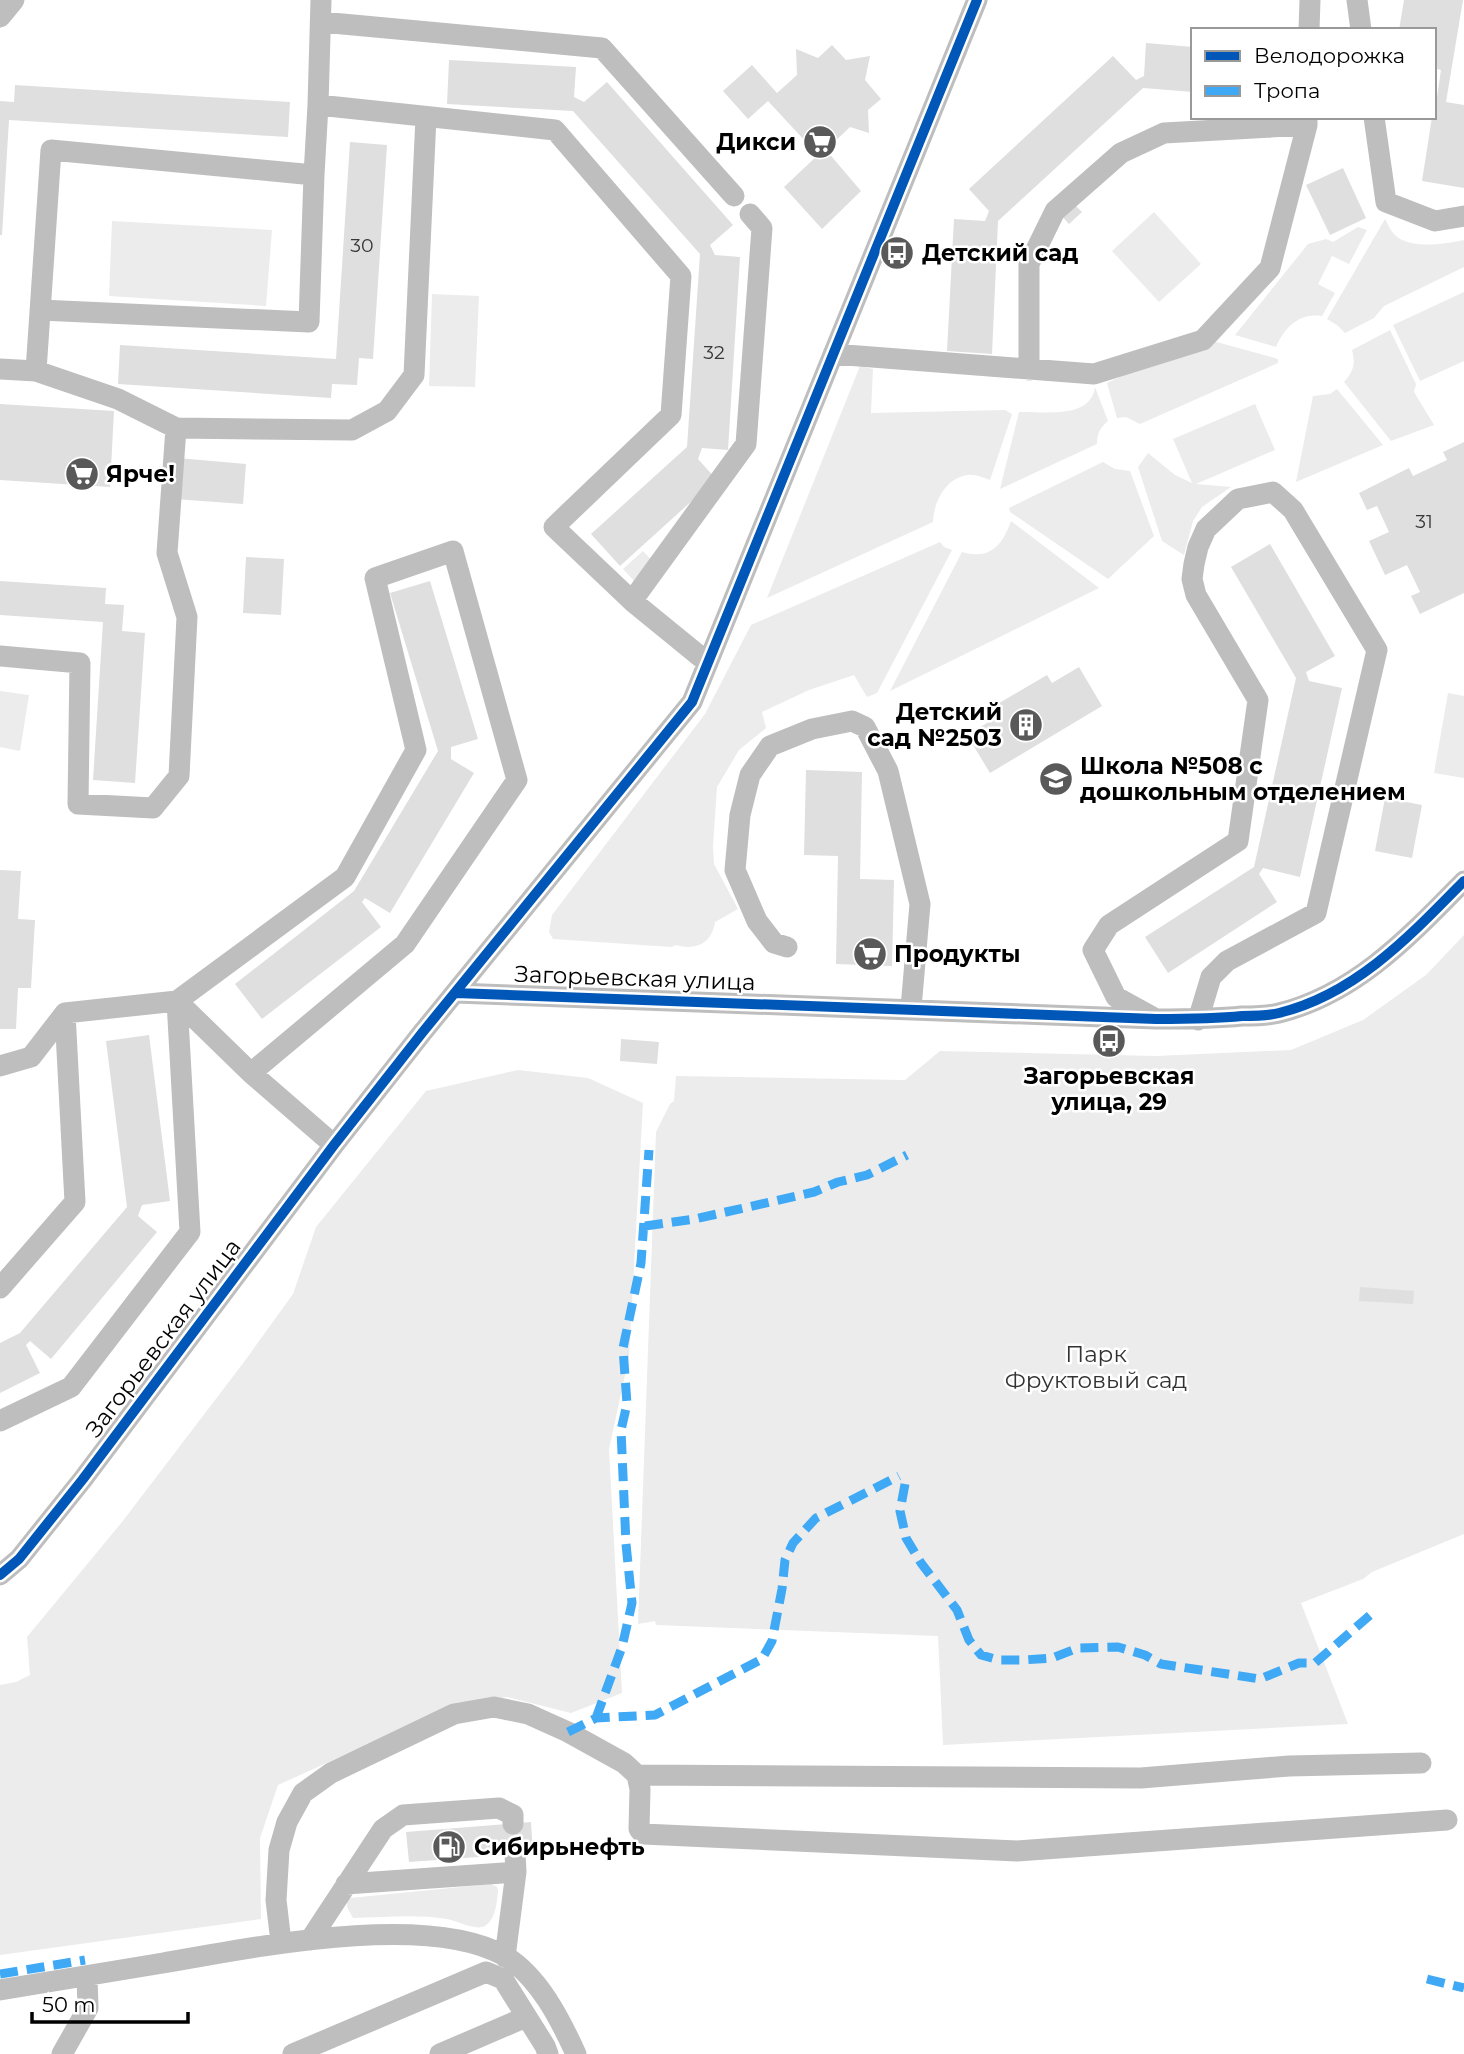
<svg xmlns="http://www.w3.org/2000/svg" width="1464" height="2054" viewBox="0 0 1464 2054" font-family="Montserrat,sans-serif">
<rect width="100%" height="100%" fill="#fff"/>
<path fill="#ececec" d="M1154 212 1201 264 1159 302 1112 251Z
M1385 219C1388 224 1390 230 1394 234 1408 250 1446 244 1464 240V267L1384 306 1374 318 1345 333 1337 325 1327 319Z
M112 221 272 230 266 306 109 296Z
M1358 227 1367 230 1349 264 1332 256 1318 284 1335 293 1322 316C1299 313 1285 327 1276 347L1235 335 1308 244 1326 239 1333 242Z
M1464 292V361L1420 381 1393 325Z
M432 294 479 296 475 387 429 386Z
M1390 330 1416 384 1414 392 1434 425 1391 441 1344 382C1353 372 1356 364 1352 350Z
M1202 338 1278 359V363L1140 424 1126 417 1117 418 1107 383Z
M860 366 873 369 871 413 1005 410 1012 414 990 480C984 478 975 474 968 475 945 478 934 502 933 522L767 598Z
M1095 387 1108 421C1100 428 1097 433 1097 444L1000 489 1019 412C1043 411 1091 420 1095 387Z
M1337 389 1383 445 1296 482 1313 396 1330 394Z
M1255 404 1275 450 1196 484 1231 487 1202 507 1193 521 1184 555 1162 541 1138 467 1148 453 1175 475 1192 483 1173 439Z
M1103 462 1115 469 1130 471 1154 536 1108 579 1010 512 1009 508Z
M1011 521 1099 588 890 691 962 552C990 560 1002 546 1011 521Z
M940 542 944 547 952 550 877 693 867 697 854 675 809 690 762 712 766 728 739 750 717 787 713 846 714 864 738 909 715 922C712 943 696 951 676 945L671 947 553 939 549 932 552 915 705 714 751 625Z
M643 551 657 566 637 584 623 569Z
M0 691 29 695 20 751 0 747Z
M1448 693 1464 696V778L1434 773Z
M1464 935V1534L1372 1572 1363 1579 1301 1603 1348 1724 943 1745 938 1636 656 1625 655 1621 638 1624 656 1132 670 1104 674 1101 676 1076 905 1080 940 1051 1156 1056 1291 1050 1363 1020 1426 975Z
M518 1070 588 1078 643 1103 629 1357 609 1449 622 1693 571 1713 507 1697 459 1703 278 1785 260 1838 261 1919 0 1955V1685L16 1682 30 1675 27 1637 122 1522 244 1362 293 1294 316 1227 426 1091Z
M491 1884 497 1887 498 1890C497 1902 496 1919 485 1926 476 1931 457 1921 447 1919 417 1914 384 1917 353 1918L347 1907V1899L350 1898Z"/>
<path fill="#dfdfdf" d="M1404 0H1463L1446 102 1464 105V188L1422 181 1432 117H1434L1441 70 1434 68V30H1399Z
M1146 43 1193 47V92L1143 88 998 221 992 354 947 351 954 219 985 221 989 211 969 189 1113 56 1136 80 1144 76Z
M832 45 846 60 870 56 865 80 881 99 868 110 869 133 850 127 826 150 861 191 822 229 784 187 818 155 768 101 748 119 723 91 752 65 777 93 797 75 796 49 818 58Z
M449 60 576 67 574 97 584 102 607 82 733 225 710 245 715 255 740 257 728 450 702 448 698 459 716 479 620 566 591 534 687 447 700 254 573 111 447 104Z
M15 85 290 102 288 137 9 120 2 235H0V101L14 102Z
M350 142 387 145 373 359 359 358 357 385 332 384 331 398 118 384 120 345 336 359Z
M1343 168 1366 218 1330 235 1306 185Z
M1072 202 1082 212 1069 224 1059 213Z
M0 404 114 411 110 487 0 480Z
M1464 442V593L1420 614 1411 596 1420 592 1407 565 1385 575 1369 541 1389 532 1377 506 1367 510 1359 493 1409 468 1413 476 1447 460 1443 452Z
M178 458 246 464 243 504 175 499Z
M1270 544 1335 656 1306 672 1309 681 1342 688 1300 877 1263 868 1259 874 1277 902 1168 973 1145 937 1254 867 1296 678 1231 567Z
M246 557 284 559 281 615 243 613Z
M0 581 106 588 105 604 124 605 122 631 145 633 135 783 93 780 103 622 0 615Z
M430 581 478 739 451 747V759L474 773 390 913 365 898 362 902 381 927 262 1019 235 984 354 891 438 751 390 593Z
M1079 667 1102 706 990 773 967 735 1000 715 994 706 1047 675 1052 683Z
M806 770 862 772 860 879 894 880 892 966 836 964 838 856 804 855Z
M1385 798 1422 805 1412 858 1375 851Z
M0 870 21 871 18 919 35 920 31 988H18L16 1029H0Z
M149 1035 170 1201 142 1205 138 1216 157 1232 51 1359 30 1341 26 1345 40 1373 0 1393V1343L20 1333 127 1207 106 1041Z
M621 1039 659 1042 657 1064 620 1061Z
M1360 1287 1414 1291 1413 1304 1359 1301Z
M531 1822 533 1853 409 1862 406 1832Z"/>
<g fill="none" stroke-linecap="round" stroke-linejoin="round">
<path stroke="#bebebe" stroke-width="21" d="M321 0 318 105 555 130 681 276 671 415 554 527 632 601 708 663
M1357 0 1361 30
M0 17 14 0
M321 22 602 48 734 196
M1309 30 1310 0
M1374 117 1386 202 1435 221 1464 216
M40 310 309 322 314 175
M833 354 1094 374 1203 340 1270 268 1307 125V117
M0 369 36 371 51 150 314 175 318 105
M1029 370V264L1055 211 1121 153 1164 133 1307 125
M176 428 352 430 387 411 414 375 426 117
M632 601 746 444 762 228 750 214
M0 656 80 663 78 804 153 808 179 776 187 617 167 553 176 428 118 399 36 371
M787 947 774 943 757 921 735 870 740 815 750 775 770 746 812 729 852 721 865 727 888 771 920 904 911 1008
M456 993 1156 1019C1185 1019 1213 1019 1242 1016 1254 1016 1267 1016 1279 1013 1356 994 1410 936 1464 881
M1156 1019 1116 997 1093 950 1109 925 1238 841 1258 700 1196 595 1192 579 1194 564 1198 547 1206 529 1238 499 1273 492 1293 510 1377 650 1316 913 1227 961 1211 977 1198 1020
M0 1066 31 1057 65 1013 177 1001 251 1073 334 1145
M0 1288 75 1202 65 1013
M0 1421 71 1387 190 1232 177 1001 345 877 416 750 375 578 453 551 517 780 405 944 251 1073
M0 1575 19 1559 83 1479 334 1145 422 1033 692 702 977 0
M637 1775 1141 1778 1289 1766 1421 1763
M346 1884 516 1872
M310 1940 383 1829 403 1815 499 1808 513 1815V1824
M281 1942 276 1900 279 1850 287 1822 303 1793 331 1773 454 1714 494 1707 528 1714 568 1732 624 1763 637 1775 640 1789 639 1829 643 1834 1017 1851 1447 1820
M505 1957 516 1872 515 1854
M0 1990C54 1981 109 1972 163 1963 251 1948 426 1911 505 1956 539 1977 560 2019 576 2054
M62 2054 88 2008 87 1976
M293 2054 486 1972 503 1979 545 2046 548 2054
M440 2054 526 2017"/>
<path stroke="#3fa9f5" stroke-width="9" stroke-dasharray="18 9" stroke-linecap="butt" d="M645 1226 695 1219 814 1192 838 1182 867 1175 907 1155
M905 1484 900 1511 906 1538 921 1563 957 1610 969 1640 981 1655 999 1660H1023L1052 1658 1078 1648 1118 1647 1145 1655 1161 1664 1260 1679 1299 1663H1315L1376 1610
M596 1718 622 1647 632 1603 626 1544 621 1430 627 1404 623 1348 641 1263 649 1150
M568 1732 596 1718 655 1715 762 1659 772 1641 782 1589 785 1560 793 1543 816 1518 899 1476
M0 1974 85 1960
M1427 1979 1464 1988"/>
<g stroke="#fff" stroke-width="15">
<path id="cycleway" d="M456 993 1156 1019C1185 1019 1213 1019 1242 1016 1254 1016 1267 1016 1279 1013 1356 994 1410 936 1464 881
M0 1575 19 1559 83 1479 334 1145 422 1033 692 702 977 0"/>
</g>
<use href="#cycleway" stroke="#0057b8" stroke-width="10"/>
</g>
<defs>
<g id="supermarket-disc" transform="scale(1.75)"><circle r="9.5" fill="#595959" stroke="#fff"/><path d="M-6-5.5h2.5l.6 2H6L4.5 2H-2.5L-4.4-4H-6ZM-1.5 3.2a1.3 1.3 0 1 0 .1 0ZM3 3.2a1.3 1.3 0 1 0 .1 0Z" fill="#fff"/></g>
<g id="bus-disc" transform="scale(1.75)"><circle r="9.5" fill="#595959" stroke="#fff"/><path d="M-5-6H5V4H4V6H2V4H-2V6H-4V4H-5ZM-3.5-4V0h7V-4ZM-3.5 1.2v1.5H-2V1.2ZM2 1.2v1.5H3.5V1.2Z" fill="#fff"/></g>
<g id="building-disc" transform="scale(1.75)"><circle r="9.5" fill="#595959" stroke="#fff"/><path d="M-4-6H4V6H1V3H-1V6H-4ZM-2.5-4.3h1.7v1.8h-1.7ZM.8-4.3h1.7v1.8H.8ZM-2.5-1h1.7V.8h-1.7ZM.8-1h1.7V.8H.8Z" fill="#fff"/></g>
<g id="school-disc" transform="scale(1.75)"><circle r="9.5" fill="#595959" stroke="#fff"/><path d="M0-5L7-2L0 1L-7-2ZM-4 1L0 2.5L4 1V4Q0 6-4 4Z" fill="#fff"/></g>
<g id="fuel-disc" transform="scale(1.75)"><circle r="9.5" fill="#595959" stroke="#fff"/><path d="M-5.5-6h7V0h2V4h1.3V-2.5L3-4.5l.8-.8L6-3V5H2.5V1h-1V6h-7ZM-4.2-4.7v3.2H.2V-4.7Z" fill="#fff"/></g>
</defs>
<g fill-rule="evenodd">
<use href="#supermarket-disc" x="820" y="142"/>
<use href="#bus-disc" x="897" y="253"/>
<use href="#supermarket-disc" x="82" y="474"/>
<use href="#building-disc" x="1026" y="725"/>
<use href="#school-disc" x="1056" y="779"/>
<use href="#supermarket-disc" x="870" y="954"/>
<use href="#bus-disc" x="1109" y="1041"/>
<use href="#fuel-disc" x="449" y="1847"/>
</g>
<g text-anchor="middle" stroke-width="5" stroke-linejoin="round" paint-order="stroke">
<g font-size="19" fill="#383838">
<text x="362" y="252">30</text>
<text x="714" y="359">32</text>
<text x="1424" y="528">31</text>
</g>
<g font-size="23" font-weight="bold" fill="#000" stroke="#fff" text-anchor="start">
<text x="796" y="150" text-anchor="end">Дикси</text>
<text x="922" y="261">Детский сад</text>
<text x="106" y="482">Ярче!</text>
<text x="1002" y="720" text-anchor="end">Детский<tspan x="1002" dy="26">сад №2503</tspan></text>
<text x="1080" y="774">Школа №508 с<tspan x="1080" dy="26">дошкольным отделением</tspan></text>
<text x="894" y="962">Продукты</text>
<text x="1109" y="1084" text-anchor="middle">Загорьевская<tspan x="1109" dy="26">улица, 29</tspan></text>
<text x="474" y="1855">Сибирьнефть</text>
</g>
<g font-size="23" fill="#000" stroke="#fff">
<text transform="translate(635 978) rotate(2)" y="8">Загорьевская улица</text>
<text transform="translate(163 1338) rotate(-53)" y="8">Загорьевская улица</text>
</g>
<g font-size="23" fill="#333" stroke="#fff">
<text x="1096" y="1362">Парк<tspan x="1096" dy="26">Фруктовый сад</tspan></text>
</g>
</g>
<rect x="1191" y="28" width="245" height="91" fill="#ffffff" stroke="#999999" stroke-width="2"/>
<rect x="1205" y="51" width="35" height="10" fill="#0057b8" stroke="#999999" stroke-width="2"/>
<text x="1254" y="63" font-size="21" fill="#000000">Велодорожка</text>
<rect x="1205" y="86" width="35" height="10" fill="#3fa9f5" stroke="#999999" stroke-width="2"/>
<text x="1254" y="98" font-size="21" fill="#000000">Тропа</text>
<path d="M32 2012v10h156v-10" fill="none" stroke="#000000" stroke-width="3.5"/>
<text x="42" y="2012" font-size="21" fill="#000000" stroke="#ffffff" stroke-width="5" paint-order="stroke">50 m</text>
</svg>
